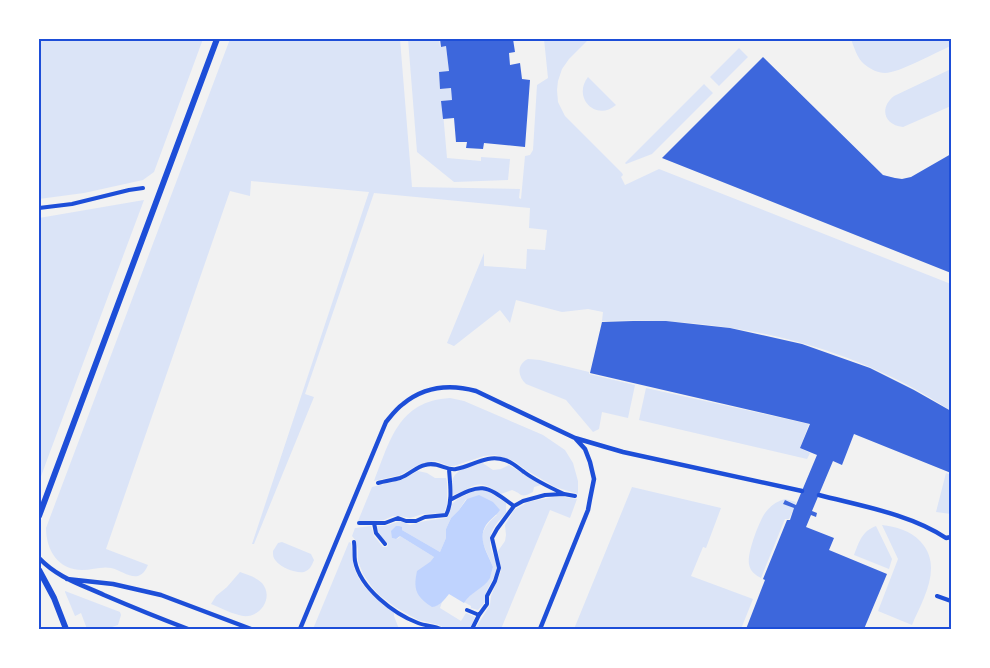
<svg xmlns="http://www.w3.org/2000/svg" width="990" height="668" viewBox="0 0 990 668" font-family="Lato,sans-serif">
<rect width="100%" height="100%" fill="#f2f2f2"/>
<path fill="#dbe4f7" d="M39 39H203L154 172 143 180 84 193 39 199Z
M230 39H400L412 187 520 189 519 198 521 199 525 156 530 155 533 150 537 85 548 78 544 39H589L569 59 562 69 558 81 557 90 558 102 565 116 622 173 623 175 621 177 625 185 659 169 951 284V411C847 342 725 316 602 321L603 312 588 309 562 312 516 300 510 323 500 310 454 346 447 343 484 253V266L526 269 527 249 545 250 547 230 529 228 530 208 374 193 305 394 314 397 254 544H252L369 192 251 181 250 196 230 191 106 549 148 565C146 569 144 574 138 576 130 578 120 570 111 568 102 566 92 570 82 570 58 570 46 550 46 528Z
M408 39H439L440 47 446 46 449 71 439 73 440 89 451 88 452 100 442 101 447 158 481 161V157L510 159 508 180 454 182 417 152Z
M851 39H951V46C936 52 899 73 885 73 878 73 870 69 864 64 857 58 854 47 851 39Z
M739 48 748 57 719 86 710 77Z
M951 69V106L903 127C884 125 879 108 894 96Z
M588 77 616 105C596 122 572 98 588 77Z
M704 84 713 93 652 154 626 164 625 163Z
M144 200 47 460 39 482V218Z
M528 359 540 360 589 372V374L635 385 628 418 602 412 599 429 593 432 566 400 526 384C517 376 517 364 528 359Z
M646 388 809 424 800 448 810 453 807 459 639 420Z
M450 398 464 401 543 435 565 450 573 463 578 481V494L555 487 526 470 514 461 495 455 484 456 454 466H449L436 461 422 463 400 475 374 481C390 441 398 401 450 398Z
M481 462 493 470 501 469 509 465 541 485 534 487 533 492C520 499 523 494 512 490L501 494C476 477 477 486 453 495 448 469 462 471 481 462Z
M418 471 427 473 435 478H446L447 482V505L444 513 423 514 410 518 399 516H393L384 520 362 522 358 521 372 487 401 480Z
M946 473 951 475V514L936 512Z
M632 487 721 508 706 548 703 547 691 576 753 599 741 629H574Z
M476 490H486L506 503V513C494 526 486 534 492 552 495 558 497 564 496 571 493 582 484 590 485 602L478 610 471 608V606L464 602C471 591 484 589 490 577 491 574 492 571 493 567 484 543 473 535 497 515L466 499 459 510 451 518 446 529V538L440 552 402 530 392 538 396 539 399 538 400 536 434 557 430 562 436 606 442 602 440 608 461 621 466 613 475 617 470 629H446L439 625 418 620 395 607 378 594 372 587 363 574 358 561V549L356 541 352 536 355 528 371 526 374 536 383 547H387L388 544 379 534 376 526H385L400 521 410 525 425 521 446 518 449 515 452 504 459 498Z
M553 497H564L577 499 570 518 550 510 501 629H475L490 605 491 596 501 571 498 551 505 541 506 535 505 525 514 510 528 502Z
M785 499 796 502 795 504 785 500 783 504 794 508 789 519H785L761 578C755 575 750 571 749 564 747 553 759 522 765 513 770 506 777 501 785 499Z
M882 525C896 527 910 530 920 541 944 566 923 599 912 625L878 611 898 559Z
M876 526 892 559 889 569 854 555C859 542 862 531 876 526Z
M282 542 311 554 314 560C312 565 310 570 304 572 297 574 280 567 276 561 273 558 273 555 273 551L278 543Z
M349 542 351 543C352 550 352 557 353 563 358 586 376 599 394 612V616L399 629H313Z
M240 572C248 575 256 577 262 583 274 597 261 618 243 616 232 614 221 608 211 604L216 596 227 587Z
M65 591 120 612 121 615 118 625 106 629H87L81 613 75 616 65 592Z"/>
<path fill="#bfd3fe" d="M479 495 493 502 500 510C496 516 490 519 486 525 477 539 488 554 493 567 492 571 491 574 490 578 484 589 470 592 464 603L449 594C444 600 440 606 432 607 416 596 413 590 417 571L430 562 434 557 400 536 396 539 392 538 391 531 396 526H399L402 527V530L440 552 446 538V529L451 518 459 510 467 499Z"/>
<path fill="#3d67dc" d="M440 39H513L515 52 509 53 510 65 520 63 522 79 530 80 525 147 484 143 483 149 466 148 467 142H456L454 118 443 119 441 101 452 100 451 88 440 89 439 72 449 71 446 46 441 47Z
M763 57 883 175 895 178 902 179 911 177 951 154V273L662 158Z
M633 321H666L730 328 802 344 870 368 914 390 951 411V473L854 434 842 465 833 461 812 511 817 513 816 517 811 515 806 527 834 538 829 550 887 574 864 629H746L765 580 763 579 787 520H790L794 508 783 504 785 500 796 505 817 455 800 448 810 424 590 373 602 322Z"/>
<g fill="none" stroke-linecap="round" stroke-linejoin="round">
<path stroke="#1d4ed8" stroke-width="4" d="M39 208 72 204 129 190 143 188
M378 483C385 481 393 480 400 478 409 475 416 467 425 465 438 461 446 471 456 469 473 466 486 454 505 460 512 462 517 467 524 472 536 481 551 488 564 494
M450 500C483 482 485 485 514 506
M359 523H385L398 518 406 521H416L425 517 446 515C453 502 450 484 449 469
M374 523 376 533 385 544
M354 542C355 548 354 555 355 561 360 588 394 614 418 623 426 626 434 626 441 629
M937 596 951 601
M467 610 479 615 487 604V596L495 581 499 568 492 538 497 529 514 506 523 501 545 495 564 494 575 496
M472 629 479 615"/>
<path stroke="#1d4ed8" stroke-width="4.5" d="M575 438 623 452 802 491
M819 495C861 506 910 514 946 538L951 537
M39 558C58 578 80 584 104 595 132 607 159 618 188 629
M67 579 113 584 161 595 251 629
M300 629 386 422C391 416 396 409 403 404 425 386 450 384 476 391L575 438 585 449 590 462 594 479 590 499 588 510 540 629"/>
<path stroke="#1d4ed8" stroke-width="6" d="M39 516 217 39
M39 570 54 598 66 629"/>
</g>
<rect width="990" height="668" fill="none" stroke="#ffffff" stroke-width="81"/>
<rect x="40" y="40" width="910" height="588" fill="none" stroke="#1d4ed8" stroke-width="2"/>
</svg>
